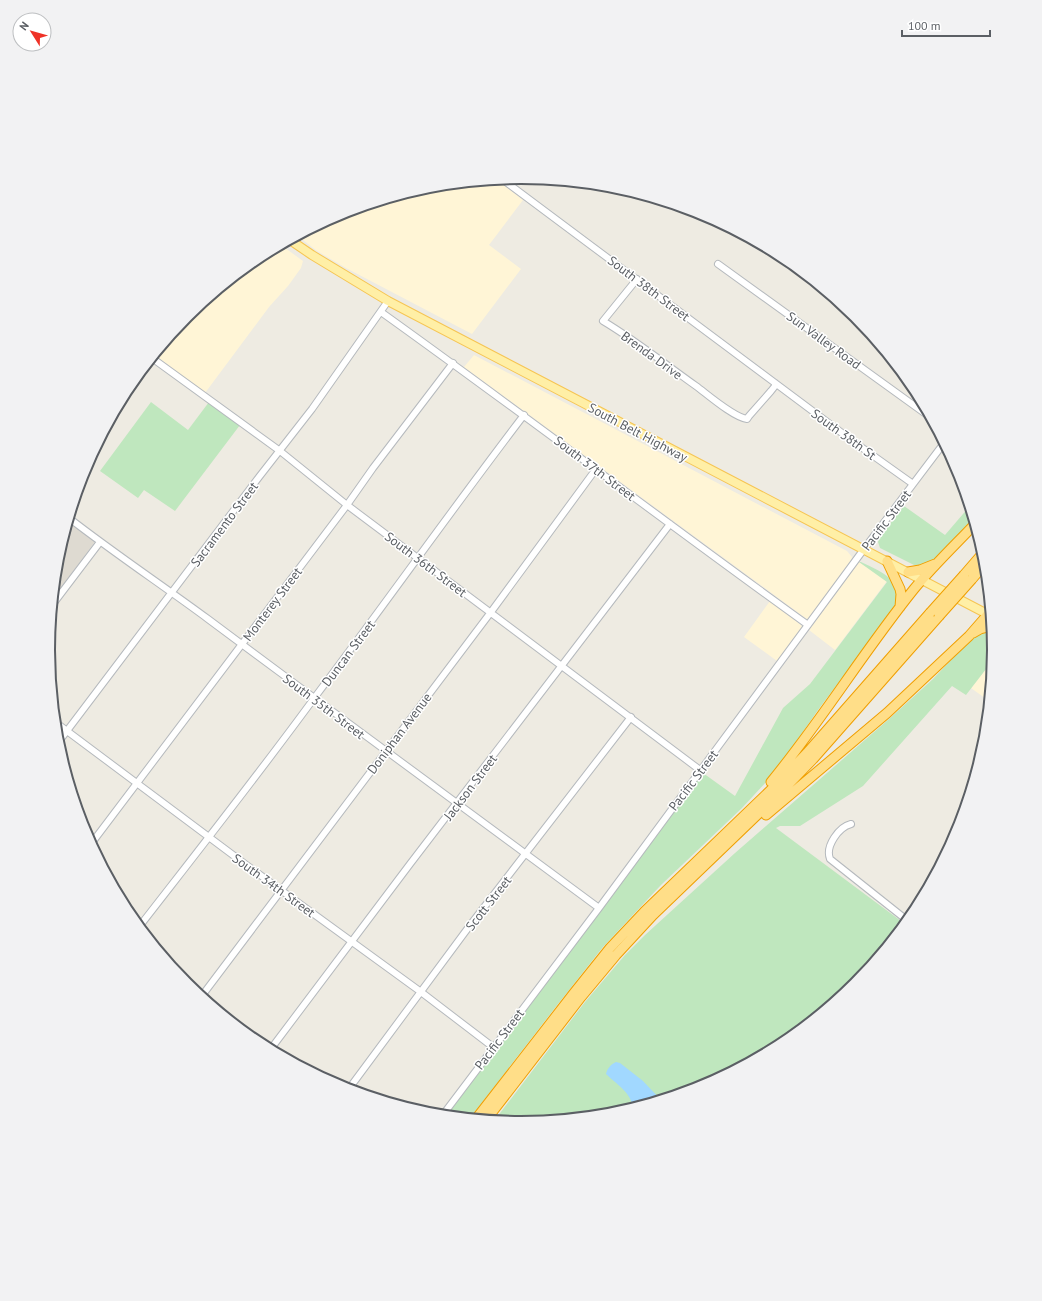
<svg xmlns="http://www.w3.org/2000/svg" width="1042" height="1301" viewBox="0 0 1042 1301" font-family="'PT Sans',sans-serif">
<rect width="100%" height="100%" fill="#eeebe2"/>
<path fill="#fff5d6" d="M497 180 523 200 489 245 521 269 472 334 346 268 317 251 298 236 340 213 429 187Z
M281 245 303 261 301 268 288 286 269 307 205 393 155 355 187 316 258 257Z
M474 355 847 551 852 557 851 561 810 617 807 619 804 617 464 367Z
M859 562 887 581 835 650 809 630Z
M770 601 802 626 801 629 777 661 744 637Z
M993 660 989 701 971 688Z"/>
<path fill="#dedad1" d="M68 521 95 541 94 543 53 599 57 558Z"/>
<path fill="#bfe7be" d="M151 402 188 430 209 402 240 425 175 511 144 490 138 498 100 471Z
M904 506 945 535 969 507 973 520 934 561 918 567 880 548 878 542 880 536Z
M859 562H861C874 568 896 577 899 593 899 597 897 602 896 606L818 710 787 755 768 780 742 808 661 885 603 947 558 1004 470 1118 445 1116 703 773 735 796 783 708 810 684 887 582Z
M992 629 994 651 993 660 966 695 952 686 863 786 800 826H780L776 828 905 924 855 985 784 1044 702 1088 613 1114 521 1123 494 1121 585 1002 625 955 645 935 735 853 889 719 933 679 972 638 981 631Z"/>
<path fill="#a1d8ff" d="M616 1062 620 1063 643 1081 661 1100 633 1108C631 1092 616 1084 606 1074 607 1069 611 1064 616 1062Z"/>
<g fill="none" stroke-linecap="round" stroke-linejoin="round">
<g stroke="#b5b9bd" stroke-width="8">
<path id="minor" d="M502 179 854 442 913 484
M718 264 930 417
M637 279 603 321C635 340 665 364 696 386 707 394 733 417 747 419L749 416 771 391 775 386V383
M381 312C525 415 665 522 808 625
M152 358 280 451 347 505 700 770
M69 518C114 553 162 585 208 619 338 716 469 812 599 908
M53 604 100 542
M55 722 245 864 421 992 493 1047
M57 744 259 477 312 409 388 301
M851 824C839 827 825 846 830 859L908 921
M91 844 347 505 373 468 453 363
M139 927C198 851 258 775 315 697 385 604 453 508 524 415
M201 997 491 612 596 469
M270 1050 410 864 670 524
M348 1090 471 924 631 717
M442 1116 599 908 864 549 944 443"/>
</g>
<g stroke="#f6c553" stroke-width="10">
<path id="major" d="M290 240 312 255 388 301 991 616"/>
</g>
<g stroke="#f09f00" stroke-width="11">
<path id="highway" d="M887 561 900 589 901 594 900 607
M908 572 920 570 935 564
M964 575 983 553
M972 579 985 564
M973 633 980 629 992 626
M771 782C822 720 864 651 914 589 933 566 954 546 975 524
M766 815 887 713 969 636 990 612
M476 1119 574 993 610 948 644 912 775 786 807 753 930 613
M486 1120 581 997 616 955 653 915 781 792 813 759 939 616"/>
</g>
<use href="#minor" stroke="#fff" stroke-width="6"/>
<use href="#major" stroke="#ffefa6" stroke-width="8"/>
<use href="#highway" stroke="#ffde88" stroke-width="9"/>
<g stroke="#f09f00" stroke-width="11" stroke-linecap="butt">
<path id="highway-bridge" d="M930 613 964 575
M939 616 972 579"/>
</g>
<use href="#highway-bridge" stroke="#ffde88" stroke-width="9"/>
</g>
<g text-anchor="middle" stroke-width="3" stroke-linejoin="round" paint-order="stroke">
<g font-size="13" fill="#5b5f64" stroke="#fff">
<text transform="translate(649 288) rotate(37)" y="5">South 38th Street</text>
<text transform="translate(824 340) rotate(36)" y="5">Sun Valley Road</text>
<text transform="translate(652 355) rotate(36)" y="5">Brenda Drive</text>
<text transform="translate(638 432) rotate(28)" y="5">South Belt Highway</text>
<text transform="translate(844 434) rotate(36)" y="5">South 38th St</text>
<text transform="translate(595 468) rotate(37)" y="5">South 37th Street</text>
<text transform="translate(886 520) rotate(-53)" y="5">Pacific Street</text>
<text transform="translate(224 524) rotate(-53)" y="5">Sacramento Street</text>
<text transform="translate(426 564) rotate(37)" y="5">South 36th Street</text>
<text transform="translate(272 604) rotate(-53)" y="5">Monterey Street</text>
<text transform="translate(348 653) rotate(-53)" y="5">Duncan Street</text>
<text transform="translate(324 706) rotate(37)" y="5">South 35th Street</text>
<text transform="translate(399 733) rotate(-53)" y="5">Doniphan Avenue</text>
<text transform="translate(693 780) rotate(-53)" y="5">Pacific Street</text>
<text transform="translate(470 787) rotate(-53)" y="5">Jackson Street</text>
<text transform="translate(274 885) rotate(36)" y="5">South 34th Street</text>
<text transform="translate(488 903) rotate(-52)" y="5">Scott Street</text>
<text transform="translate(499 1039) rotate(-53)" y="5">Pacific Street</text>
</g>
</g>
<path d="M0 0H1042V1301H0ZM55 650a466 466 0 1 1 932 0a466 466 0 1 1-932 0Z" fill="#f2f2f3" fill-rule="evenodd"/>
<path fill="none" stroke="#5b5f64" stroke-width="2" d="M55 650a466 466 0 1 1 932 0a466 466 0 1 1-932 0Z"/>
<g transform="translate(32 32) rotate(307)"><circle r="19" fill="#ffffff" stroke="#bdbfc1"/>
<path d="M0-3L7 15L0 10L-7 15Z" fill="#ef3227"/>
<text y="-6" font-size="11" font-weight="bold" text-anchor="middle" fill="#5b5f64">N</text>
</g>
<path d="M902 30v6h88v-6" fill="none" stroke="#5b5f64" stroke-width="2"/>
<text x="908" y="30" font-size="12" fill="#5b5f64" stroke="#ffffff" stroke-width="3" paint-order="stroke">100 m</text>
</svg>
